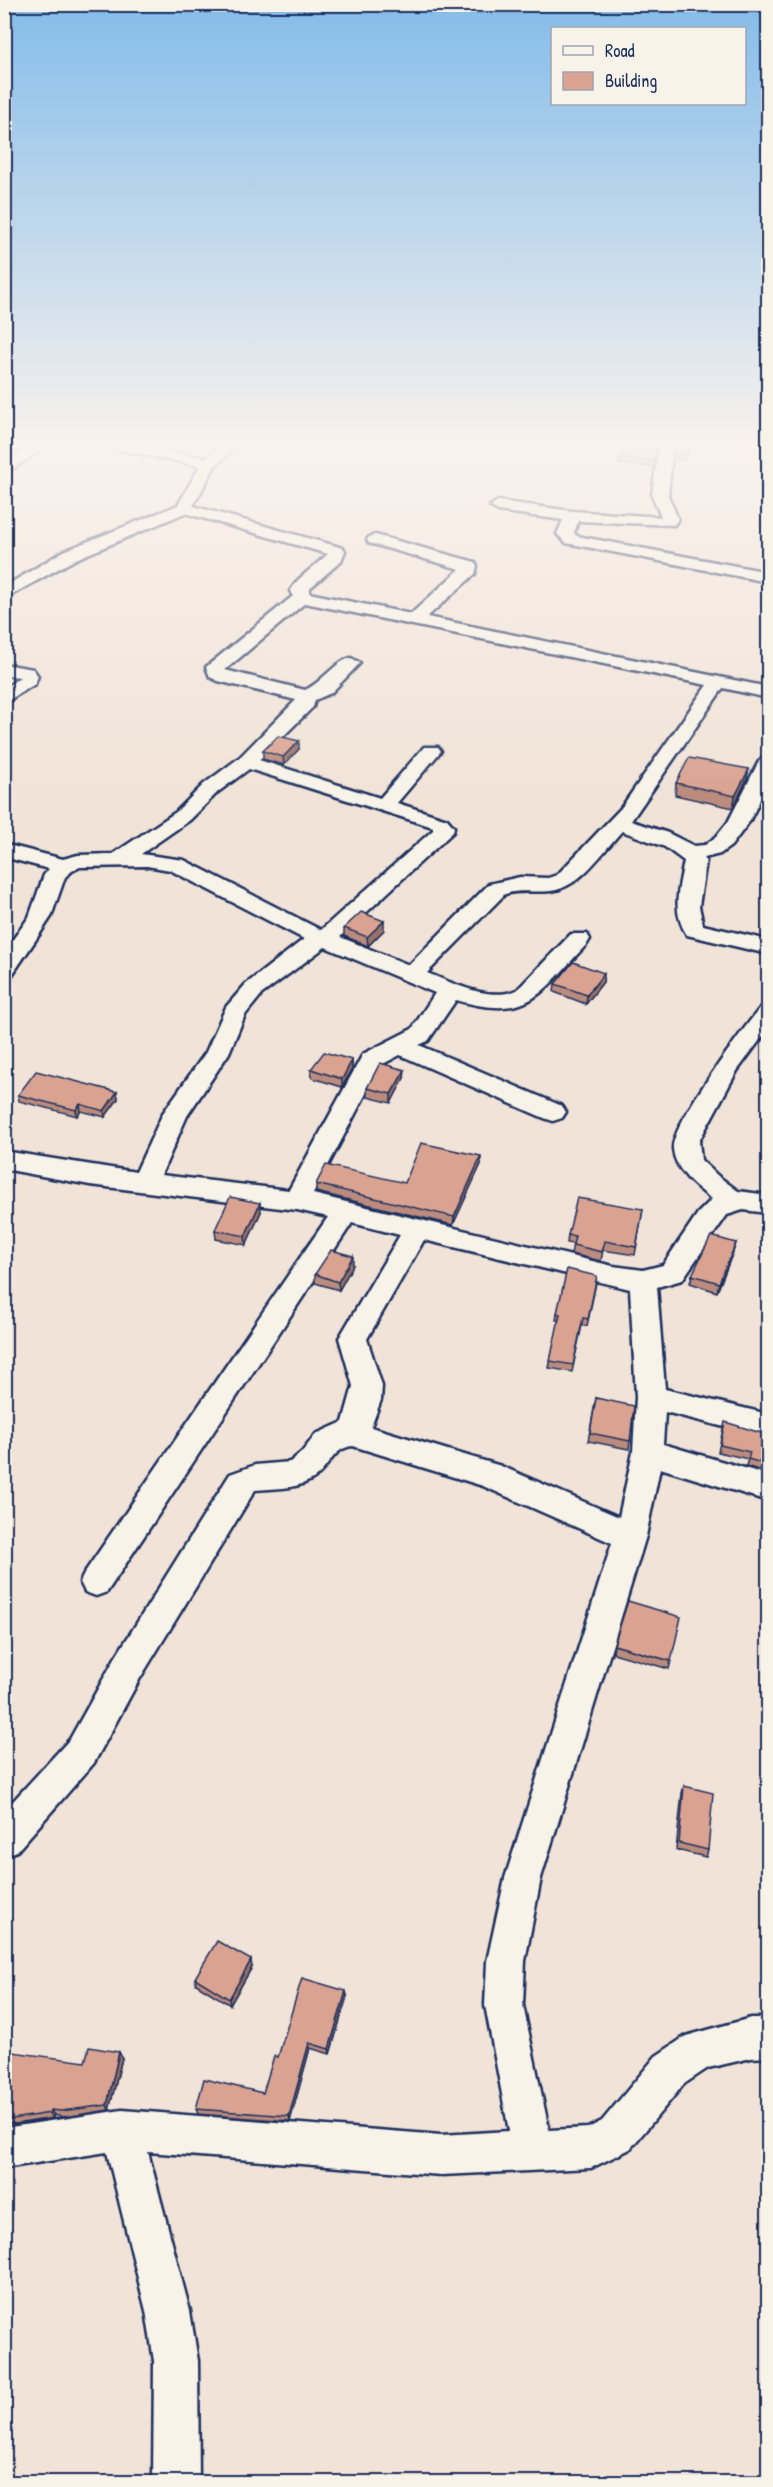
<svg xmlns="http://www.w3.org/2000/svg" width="773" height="2487" viewBox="0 0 773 2487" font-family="'Patrick Hand',sans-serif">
<rect width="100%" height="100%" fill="#f1e3d7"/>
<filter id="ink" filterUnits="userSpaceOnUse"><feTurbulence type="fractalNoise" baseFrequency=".0167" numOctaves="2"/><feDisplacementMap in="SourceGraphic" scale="12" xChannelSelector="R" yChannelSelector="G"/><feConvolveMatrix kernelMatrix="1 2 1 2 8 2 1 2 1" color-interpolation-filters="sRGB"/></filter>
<g filter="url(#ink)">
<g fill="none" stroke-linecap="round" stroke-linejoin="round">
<g stroke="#1b2f5e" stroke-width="5">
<path id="minor" d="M31 445H48L4 475V464Z
M107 445H139L206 458 222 445H238L215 466 193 506 343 548 345 551 341 561 310 588 309 593 411 614 460 569 369 543 367 540 369 537 375 535 475 562 477 566 475 574 427 617 768 687V698L723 688 631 821 668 833 694 846 705 845 716 837 728 822 758 763 761 759 768 757V784L749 822 731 846 720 854 704 858 706 861 699 906 703 925 768 940V954L687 935C671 911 679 888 684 861L665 847 622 831C602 852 581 887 551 891 535 893 521 889 505 894L427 973C453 983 489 1002 517 990L571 934H587L590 939 587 944C539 994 532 1021 456 1000L428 1041 419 1045 562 1106 566 1112 562 1118 553 1121 544 1118 400 1055 381 1065 313 1194 613 1266 643 1270 663 1265 698 1213 712 1199C696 1187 675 1171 673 1149 671 1124 742 1031 760 1008L768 1006V1029L737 1071 699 1141 701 1160 718 1176 738 1191 768 1195V1213L743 1210 727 1215 682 1280 657 1287 665 1389 768 1414V1438L665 1412 663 1444 768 1475V1501L660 1468 646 1536 541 1878 525 1961 523 2005 549 2130 588 2128 602 2121 656 2056 686 2036 751 2018H768V2057L751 2058 708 2068 684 2084 630 2149 591 2168 441 2175 148 2152 190 2311 198 2361 199 2482H153L154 2361 146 2311 107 2152 4 2168V2128L122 2110 441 2135 509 2131 485 2005 487 1961 505 1878 612 1543 483 1486 353 1446C331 1448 329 1471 311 1480 293 1490 274 1488 255 1490L139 1680 94 1763 17 1851 4 1856V1811L70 1739 115 1658 230 1474 255 1465 290 1462 302 1452 316 1434 343 1422 353 1386 339 1338 400 1235 352 1223 107 1592 96 1596 85 1592 80 1582 85 1572 328 1217 297 1210 90 1185 4 1169V1151L136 1172 163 1113 206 1052 226 1007 246 984 304 939 170 870 147 866 80 867 72 871 65 877 51 917 12 975 4 977V952L29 917 44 875 49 869 4 857V844L63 859 78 855 113 854 176 812 204 784 239 758 296 700 218 681 210 677 206 667 293 596 290 591 298 580 328 554 185 513 76 559 4 599V587L64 551 178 505 200 466 114 449ZM305 603 707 685 621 808 557 875 548 878 520 877 489 884 409 965 340 937 453 832 454 827 447 819 397 803 441 751 438 747H424L380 798 259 760 313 707 315 700 331 693 360 663 351 658C334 662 322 683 305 690L225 670ZM249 769 433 827V830L321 930 184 860 141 854 190 820 218 792ZM325 947 435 993 412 1029 363 1054 289 1190 161 1175 187 1116 229 1053 245 1015 262 994ZM424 1240 630 1289 636 1397 633 1452 619 1517 501 1466 371 1427 381 1400 382 1386 367 1339Z
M659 445H673L668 495 678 519 674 525 578 521 574 533 577 536 768 572V582L566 543 557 534 563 520 498 511 490 506 498 501 572 511 661 517 652 495Z
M4 664 33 669 38 676 35 684 4 703V689L20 677 4 675Z"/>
</g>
<use href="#minor" fill="#f7f3e8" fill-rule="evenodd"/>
</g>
<path fill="#bb8c7d" stroke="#1b2f5e" stroke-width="1.5" d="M658 445 654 467 619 464 620 458Z
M675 445H692L685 460 674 459Z
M299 749 284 765 263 759V751Z
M749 769 746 781 733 808 675 795 676 783Z
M344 928 384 930 368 946 344 936Z
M604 973 603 982 586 1004 554 992 555 984Z
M352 1060V1069L342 1087 312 1078 311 1069Z
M404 1078 391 1103 367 1097V1088Z
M117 1092 118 1099 105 1117 81 1111 77 1116 19 1101 18 1095Z
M481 1164 453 1225 316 1192V1184L405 1183Z
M643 1209 635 1255 603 1250 601 1261 571 1254 573 1244 567 1243 568 1235Z
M261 1212 246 1245 216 1239 215 1230Z
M736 1243 733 1252 717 1292 690 1283 692 1275Z
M353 1265 339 1290 315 1283V1274Z
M596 1283 587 1326 582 1325 572 1372 549 1368 559 1321 556 1320 557 1313Z
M596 1398 630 1441 629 1449 588 1441Z
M723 1429 768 1435V1473L746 1466 748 1459 718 1452Z
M614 1645 671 1661 669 1669 613 1653Z
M684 1786 708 1850 706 1857 676 1850 682 1793Z
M252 1967 230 2005 196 1984 195 1978Z
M347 1996 330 2054 310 2048 290 2121 198 2114 196 2109 263 2093 278 2057Z
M119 2052 122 2058 109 2110 64 2117 54 2115 53 2118 15 2124 4 2122V2085Z"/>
<path fill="#997266" stroke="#1b2f5e" stroke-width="1.5" d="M690 445H692L685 460 686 454Z
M299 741V749L284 765 283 757Z
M749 769 746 781 733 808 735 796Z
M384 921V930L368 946 367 937Z
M604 973 603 982 586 1004 587 995Z
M352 1060V1069L342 1087V1079Z
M405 1070 404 1078 391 1103V1094Z
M117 1092 118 1099 105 1117 104 1111Z
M80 1104 81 1111 77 1116 76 1110Z
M481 1156V1164L453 1225 454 1217Z
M260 1203 261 1212 246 1245 245 1236Z
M736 1243 733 1252 717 1292 719 1283Z
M353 1256V1265L339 1290 338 1282Z
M251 1960 252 1967 230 2005 229 1999Z
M346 1991 347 1996 330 2054 329 2049Z
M309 2043 310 2048 290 2121 289 2116Z
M119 2052 122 2058 109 2110 107 2105Z
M51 2110 54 2115 53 2118 50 2113Z"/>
<path fill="#daa391" stroke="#1b2f5e" stroke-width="1.5" d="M625 445H658L654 461 620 458Z
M675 445H690L686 454 675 453Z
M278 736 299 741 283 757 263 751Z
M689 758 749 769 735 796 676 783Z
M361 912 384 921 367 937 344 928Z
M573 962 604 973 587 995 555 984Z
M324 1052 352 1060 342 1079 311 1069Z
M380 1063 405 1070 391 1094 367 1088Z
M36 1071 117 1092 104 1111 80 1104 76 1110 18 1095Z
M421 1143 481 1156 454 1217 316 1184 326 1165 405 1183Z
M230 1197 260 1203 245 1236 215 1230Z
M577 1198 643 1209 636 1247 605 1241 602 1252 573 1245 575 1236 568 1235Z
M711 1236 736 1243 719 1283 692 1275Z
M331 1250 353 1256 338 1282 315 1274Z
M567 1269 597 1276 588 1319 583 1318 573 1365 550 1361 560 1314 557 1313Z
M596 1398 634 1406 630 1441 590 1433Z
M725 1422 768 1435V1465L748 1459 750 1452 720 1445Z
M628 1601 681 1617 671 1661 614 1645Z
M684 1786 713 1793 708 1850 679 1843Z
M217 1941 251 1960 229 1999 195 1978Z
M302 1978 346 1991 329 2049 309 2043 289 2116 196 2109 204 2079 263 2093 274 2056 278 2057Z
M89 2047 119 2052 107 2105 61 2111 51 2110 50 2113 12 2119 4 2118V2085L13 2052 85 2062Z"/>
</g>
<linearGradient id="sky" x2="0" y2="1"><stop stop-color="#84bcea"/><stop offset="0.56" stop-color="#f9f2ed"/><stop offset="1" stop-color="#f9f2ed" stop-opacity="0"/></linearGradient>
<rect width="773" height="793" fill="url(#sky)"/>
<rect width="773" height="2487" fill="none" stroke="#f7f3e8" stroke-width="24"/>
<rect x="12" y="12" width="749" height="2463" fill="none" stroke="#1b2f5e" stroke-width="2" filter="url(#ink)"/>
<rect x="551" y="27" width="195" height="78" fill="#f7f3e8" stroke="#9fa5b1" stroke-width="1.5"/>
<rect x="563" y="46" width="30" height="9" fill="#f7f3e8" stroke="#9fa5b1" stroke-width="1.5"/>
<text x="605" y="57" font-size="18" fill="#1b2f5e">Road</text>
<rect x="563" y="72" width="30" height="18" fill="#daa391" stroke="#9fa5b1" stroke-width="1.5"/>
<text x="605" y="87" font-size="18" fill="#1b2f5e">Building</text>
</svg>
